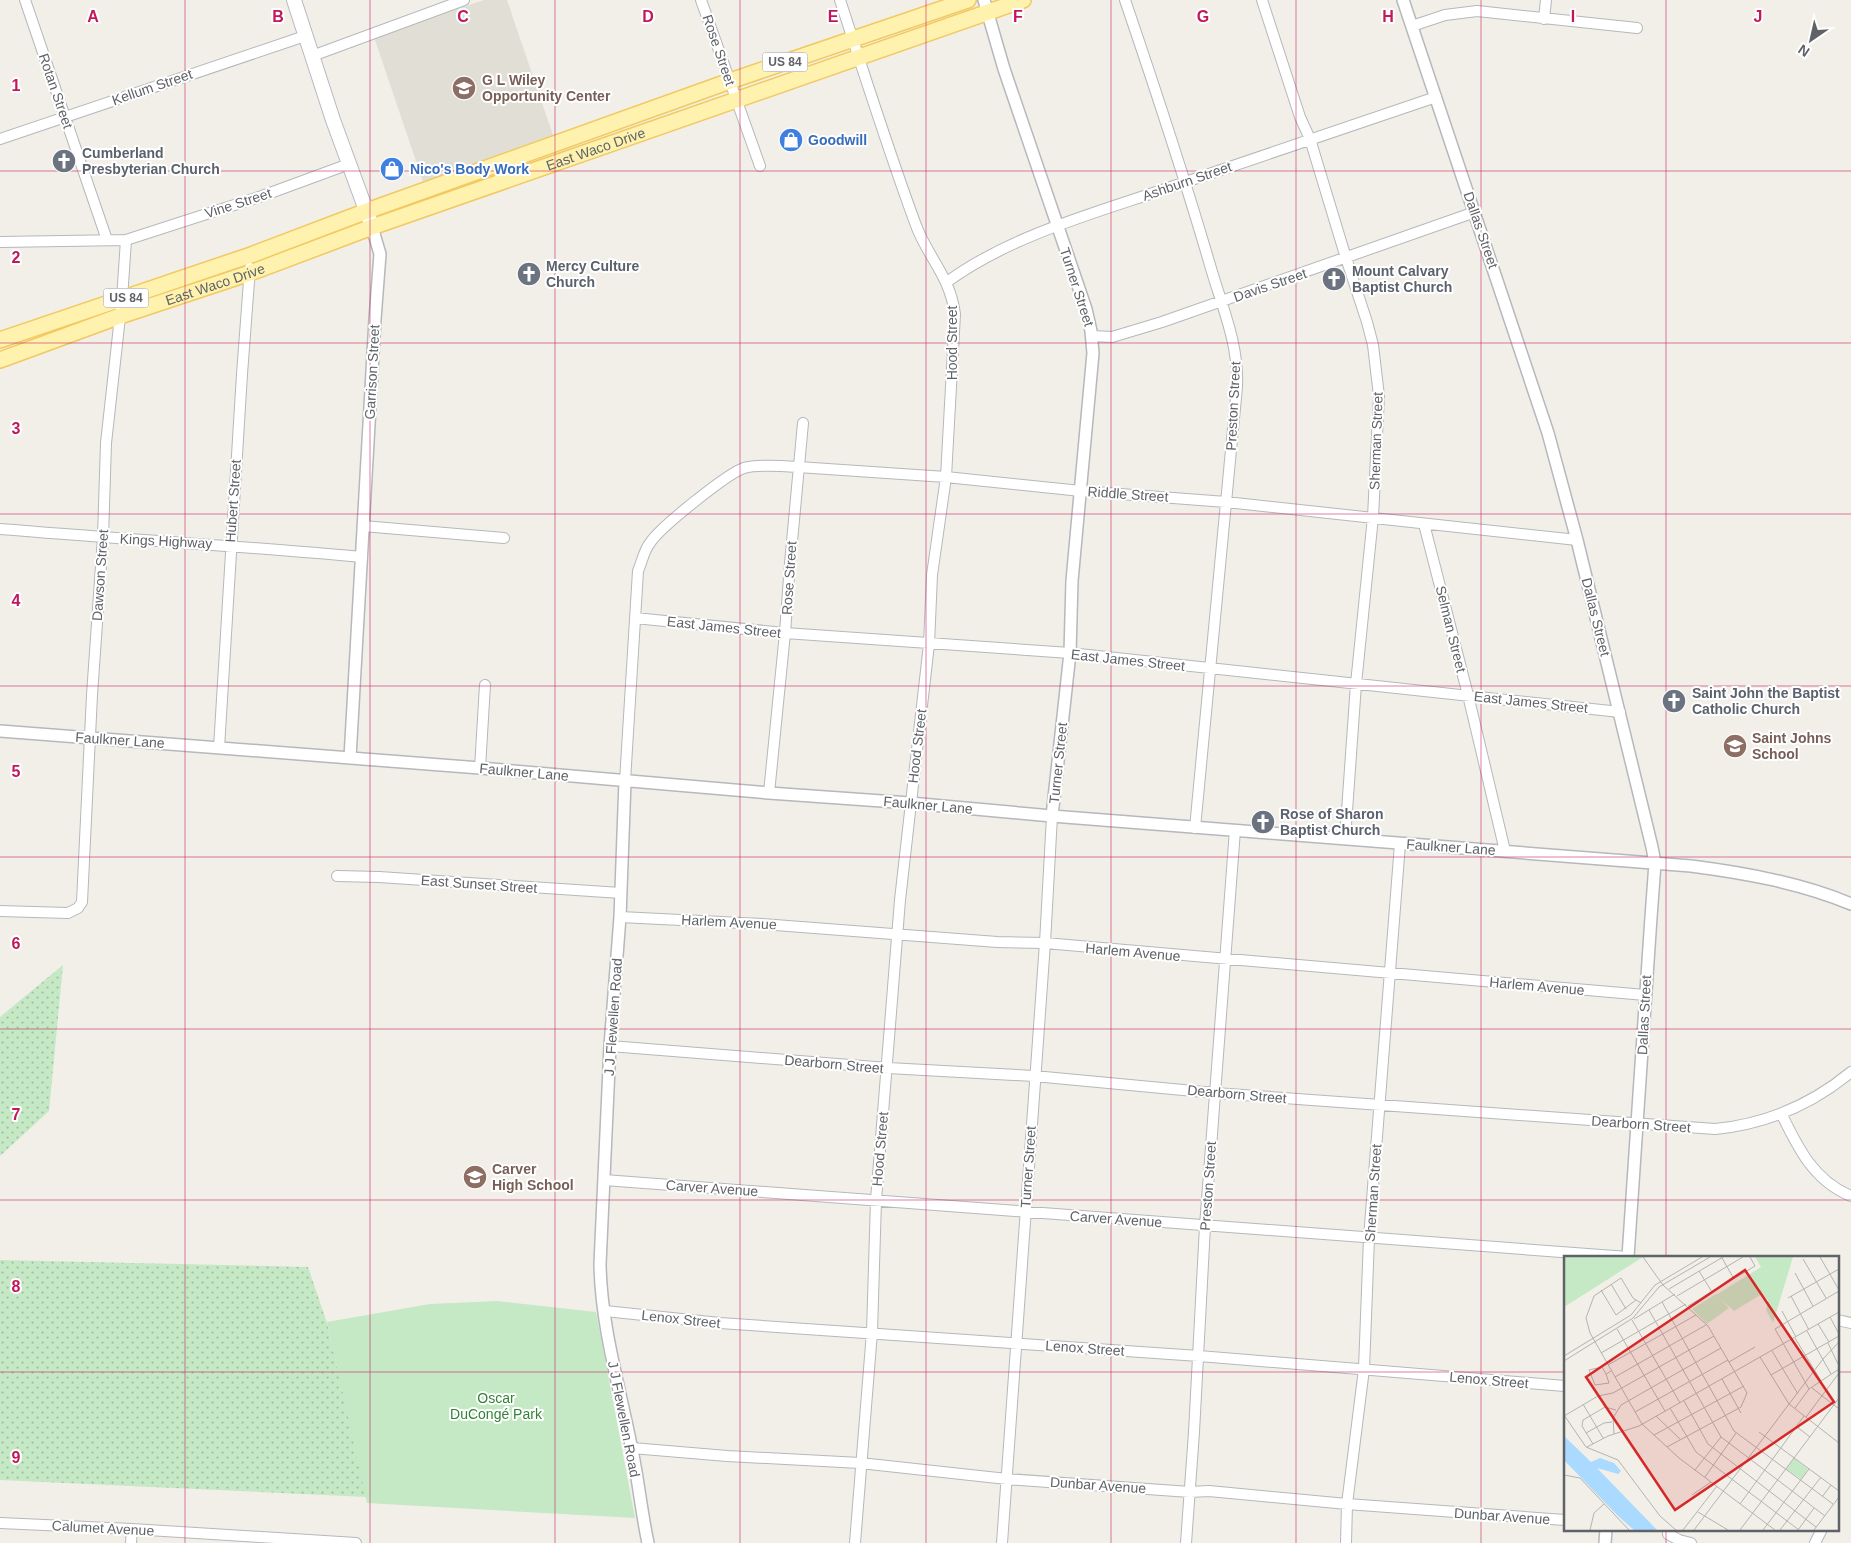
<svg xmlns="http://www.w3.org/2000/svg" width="1851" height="1543" viewBox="0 0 1851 1543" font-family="Arial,sans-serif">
<defs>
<pattern id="grass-dots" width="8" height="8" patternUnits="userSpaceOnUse" patternTransform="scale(1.25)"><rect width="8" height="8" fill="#c5e8c5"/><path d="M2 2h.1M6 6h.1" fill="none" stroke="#a3c0a4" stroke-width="1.8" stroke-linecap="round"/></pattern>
</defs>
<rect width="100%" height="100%" fill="#f1efe8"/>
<path fill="#e1ded6" d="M484 0H507L554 138 423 182 374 37Z"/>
<path fill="url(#grass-dots)" d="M63 965 49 1111 0 1156V1017Z
M0 1260 308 1267 327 1323 367 1497 0 1480Z"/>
<path fill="#c5e8c5" d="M497 1301 596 1312 635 1518 367 1503 327 1322 430 1304Z"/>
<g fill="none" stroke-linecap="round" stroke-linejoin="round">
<g stroke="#b5b8bc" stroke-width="12">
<path id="minor" d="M25 0 107 240
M701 0 760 166
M840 0C865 76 889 153 917 228 930 260 950 277 955 314L946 477 932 575 929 644 900 900 876 1200 872 1332 855 1543
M1125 0C1155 88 1184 176 1210 265 1222 307 1239 344 1237 387L1195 828
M1262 0 1300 117 1310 139 1346 258 1367 322 1373 345 1379 396 1373 517 1356 684 1345 839
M1544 19 1546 0
M1412 26 1445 15 1477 11 1637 28
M312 56 464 0
M0 139 305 36
M0 242 126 240 262 196 349 164
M947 282C1008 237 1091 214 1162 190 1254 159 1345 127 1436 97
M1092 336 1112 337 1162 322 1475 212
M1424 524 1468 695 1505 851
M363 526 504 538
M0 529C121 539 241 546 362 557
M635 618 785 633 1070 653 1620 712
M219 748 242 374 250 268
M480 768 485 685
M625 781 638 571C642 562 644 550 650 543 659 528 728 473 744 468 757 464 784 466 798 467L946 477 1081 491 1226 502 1577 540
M769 793 785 633 790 563 803 423
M337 876 379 877 621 893
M0 911 68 913 78 908 82 902 92 695 103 537 106 443 122 299 126 240
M620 917 762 924 997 942 1045 943 1645 995
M610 1046 888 1068 1034 1076 1215 1093 1715 1129C1767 1124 1811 1105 1851 1072
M1782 1115C1798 1148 1814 1181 1851 1196
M604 1180 1628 1257
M605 1311 720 1323 1199 1356 1565 1386
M1837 1320 1851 1323
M632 1448 727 1456 860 1463 1007 1479 1190 1492 1209 1491 1347 1504 1565 1520
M0 1523 132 1529 356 1543
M1668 1529V1534L1679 1540 1691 1543
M131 1543 132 1529
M1002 1543 1045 943 1052 816
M1186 1543 1194 1432 1205 1226 1235 830
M1346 1543 1347 1504 1364 1369 1369 1238 1400 844
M1815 1543 1822 1529"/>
</g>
<g stroke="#b5b8bc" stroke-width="14">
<path id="tertiary" d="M984 0 1004 69 1086 309 1091 331 1093 353 1072 581 1070 653 1052 816
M1403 0 1548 433 1577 540 1652 847 1655 863C1645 994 1638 1125 1628 1257
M0 731 480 768 769 793 910 803 1052 816 1691 866C1745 873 1801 883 1851 904
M350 758 375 319 380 254 372 227
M625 781 620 917 610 1046 600 1264C601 1325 619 1385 631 1445 638 1477 641 1510 648 1543
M1605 1543 1606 1529"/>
</g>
<g stroke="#b6babf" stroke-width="16">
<path id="secondary" d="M294 0 333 120 370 221"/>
</g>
<g stroke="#f2c960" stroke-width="18">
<g id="primary">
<path d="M0 340 251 255 367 211 730 81 968 0"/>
<path id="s1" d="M0 360 120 316 250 273 372 227 1023 0"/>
</g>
</g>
<use href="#minor" stroke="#fff" stroke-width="10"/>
<use href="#tertiary" stroke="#fff" stroke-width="11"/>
<use href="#secondary" stroke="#fff" stroke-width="14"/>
<use href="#primary" stroke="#fff2af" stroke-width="15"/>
</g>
<path fill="none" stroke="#c2185b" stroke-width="1" stroke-opacity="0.55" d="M185 0V1543M370 0V1543M555 0V1543M740 0V1543M926 0V1543M1111 0V1543M1296 0V1543M1481 0V1543M1666 0V1257M0 171H1851M0 343H1851M0 514H1851M0 686H1851M0 857H1851M0 1029H1851M0 1200H1851M0 1372H1565M1837 1372H1851M1666 1529V1543"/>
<defs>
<g id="school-disc" transform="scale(1.25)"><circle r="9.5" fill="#8d6e63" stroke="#fff"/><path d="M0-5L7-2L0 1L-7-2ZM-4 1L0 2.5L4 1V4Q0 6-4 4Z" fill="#fff"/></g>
<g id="shop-disc" transform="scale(1.25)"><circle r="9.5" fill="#3f7fe0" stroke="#fff"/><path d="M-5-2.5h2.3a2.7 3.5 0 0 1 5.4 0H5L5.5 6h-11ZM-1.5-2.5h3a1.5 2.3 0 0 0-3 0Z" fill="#fff"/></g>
<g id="church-disc" transform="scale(1.25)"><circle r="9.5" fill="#6b7280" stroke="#fff"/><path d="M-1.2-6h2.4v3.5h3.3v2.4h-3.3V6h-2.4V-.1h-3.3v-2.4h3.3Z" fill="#fff"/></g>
</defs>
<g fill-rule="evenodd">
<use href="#school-disc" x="464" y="88"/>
<use href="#shop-disc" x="791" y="140"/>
<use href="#church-disc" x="64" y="161"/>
<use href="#shop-disc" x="392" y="169"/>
<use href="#church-disc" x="529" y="274"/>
<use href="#church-disc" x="1334" y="279"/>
<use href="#church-disc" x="1674" y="701"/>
<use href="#school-disc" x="1735" y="746"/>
<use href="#church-disc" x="1263" y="822"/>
<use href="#school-disc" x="475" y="1177"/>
</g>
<g text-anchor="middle" stroke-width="4" stroke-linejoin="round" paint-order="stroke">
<g fill="#fff" stroke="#8f9295" stroke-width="1">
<rect x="762.5" y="52.5" width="45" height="19" rx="4"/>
<rect x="103.5" y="288.5" width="45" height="19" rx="4"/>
</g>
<g font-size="12" font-weight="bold" fill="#5f6368">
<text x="785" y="66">US 84</text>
<text x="126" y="302">US 84</text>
</g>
<g font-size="14" fill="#5f6368" stroke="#fff">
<text transform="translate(719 50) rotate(71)" y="5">Rose Street</text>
<text transform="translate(152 87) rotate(-19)" y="5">Kellum Street</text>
<text transform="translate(56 91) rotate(71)" y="5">Rotan Street</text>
<text dy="5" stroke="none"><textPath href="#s1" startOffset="632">East Waco Drive</textPath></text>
<text transform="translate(1187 181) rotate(-19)" y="5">Ashburn Street</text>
<text transform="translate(238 203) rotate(-18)" y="5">Vine Street</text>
<text transform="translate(1481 230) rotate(71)" y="5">Dallas Street</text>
<text dy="5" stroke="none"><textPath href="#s1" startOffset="228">East Waco Drive</textPath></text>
<text transform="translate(1270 285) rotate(-19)" y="5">Davis Street</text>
<text transform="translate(1077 287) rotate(72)" y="5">Turner Street</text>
<text transform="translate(952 343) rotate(-90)" y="5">Hood Street</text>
<text transform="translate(372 372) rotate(-87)" y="5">Garrison Street</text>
<text transform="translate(1233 406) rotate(-87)" y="5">Preston Street</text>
<text transform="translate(1376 441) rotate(-88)" y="5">Sherman Street</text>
<text transform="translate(1128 494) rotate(4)" y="5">Riddle Street</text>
<text transform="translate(233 501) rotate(-86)" y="5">Hubert Street</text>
<text transform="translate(166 541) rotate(3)" y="5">Kings Highway</text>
<text transform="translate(100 575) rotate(-86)" y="5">Dawson Street</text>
<text transform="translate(789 578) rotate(-86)" y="5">Rose Street</text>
<text transform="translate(1596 617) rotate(76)" y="5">Dallas Street</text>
<text transform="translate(724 627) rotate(6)" y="5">East James Street</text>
<text transform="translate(1451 629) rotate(76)" y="5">Selman Street</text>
<text transform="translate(1128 660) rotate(6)" y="5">East James Street</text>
<text transform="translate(1531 702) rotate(6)" y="5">East James Street</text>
<text transform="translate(120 740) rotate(4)" y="5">Faulkner Lane</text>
<text transform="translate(917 746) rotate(-83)" y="5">Hood Street</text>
<text transform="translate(1058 763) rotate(-84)" y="5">Turner Street</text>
<text transform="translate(524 772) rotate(5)" y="5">Faulkner Lane</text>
<text transform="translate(928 805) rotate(5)" y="5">Faulkner Lane</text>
<text transform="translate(1451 847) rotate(4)" y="5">Faulkner Lane</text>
<text transform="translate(479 884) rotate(4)" y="5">East Sunset Street</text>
<text transform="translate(729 922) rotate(3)" y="5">Harlem Avenue</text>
<text transform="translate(1133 952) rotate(5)" y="5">Harlem Avenue</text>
<text transform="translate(1537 986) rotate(5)" y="5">Harlem Avenue</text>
<text transform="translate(1644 1015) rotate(-87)" y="5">Dallas Street</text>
<text transform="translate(613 1017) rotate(-86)" y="5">J J Flewellen Road</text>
<text transform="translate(834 1064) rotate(5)" y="5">Dearborn Street</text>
<text transform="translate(1237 1094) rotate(5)" y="5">Dearborn Street</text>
<text transform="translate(1641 1124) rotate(4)" y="5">Dearborn Street</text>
<text transform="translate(880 1149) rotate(-85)" y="5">Hood Street</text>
<text transform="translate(1028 1167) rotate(-86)" y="5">Turner Street</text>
<text transform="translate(1208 1186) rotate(-86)" y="5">Preston Street</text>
<text transform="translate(712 1188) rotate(4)" y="5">Carver Avenue</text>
<text transform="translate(1373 1193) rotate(-86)" y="5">Sherman Street</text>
<text transform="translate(1116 1219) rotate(4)" y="5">Carver Avenue</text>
<text transform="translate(681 1319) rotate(6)" y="5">Lenox Street</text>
<text transform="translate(1085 1348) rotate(4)" y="5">Lenox Street</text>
<text transform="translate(1489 1380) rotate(5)" y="5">Lenox Street</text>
<text transform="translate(624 1419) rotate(79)" y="5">J J Flewellen Road</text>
<text transform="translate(1098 1485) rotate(4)" y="5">Dunbar Avenue</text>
<text transform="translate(1502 1516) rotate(4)" y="5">Dunbar Avenue</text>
<text transform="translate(103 1528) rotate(3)" y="5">Calumet Avenue</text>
</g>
<g font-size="14" font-weight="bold" fill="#785e54" stroke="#fff" text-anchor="start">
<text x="482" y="85">G L Wiley<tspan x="482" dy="16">Opportunity Center</tspan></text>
<text x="1752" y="743">Saint Johns<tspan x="1752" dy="16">School</tspan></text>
<text x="492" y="1174">Carver<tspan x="492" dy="16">High School</tspan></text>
</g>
<g font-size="14" font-weight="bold" fill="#366cbe" stroke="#fff" text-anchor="start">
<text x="808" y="145">Goodwill</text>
<text x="410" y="174">Nico's Body Work</text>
</g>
<g font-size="14" font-weight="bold" fill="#5b616d" stroke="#fff" text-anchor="start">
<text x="82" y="158">Cumberland<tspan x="82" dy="16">Presbyterian Church</tspan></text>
<text x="546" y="271">Mercy Culture<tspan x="546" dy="16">Church</tspan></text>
<text x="1352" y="276">Mount Calvary<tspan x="1352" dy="16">Baptist Church</tspan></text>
<text x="1692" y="698">Saint John the Baptist<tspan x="1692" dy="16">Catholic Church</tspan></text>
<text x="1280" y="819">Rose of Sharon<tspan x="1280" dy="16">Baptist Church</tspan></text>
</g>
<g font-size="14" fill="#348238" stroke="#fff">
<text x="496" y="1403">Oscar<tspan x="496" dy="16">DuCongé Park</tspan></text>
</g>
</g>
<g transform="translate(1564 1256)">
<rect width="275" height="275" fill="#f1efe8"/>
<path d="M0 1H79L0 51ZM191 1H229L209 67 202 54 204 44 198 38 170 55 152 39 197 11Z" fill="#c5e8c5"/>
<path d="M152 38 165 52 143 68 128 53ZM230 202 244 213 237 223 222 213Z" fill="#c5e8c5"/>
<path d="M0 180 27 206 36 202 50 207 57 215 54 218 33 212 93 274H70L53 259 0 204Z" fill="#aadaff"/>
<path fill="none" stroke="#b3b3b1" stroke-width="1" d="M79 1 99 29 144 70 183 137 177 151 103 191M256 1 275 34M158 2 170 23M239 3 262 42M135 15 148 36M231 17 249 50M47 28 62 53M105 33 159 1M37 34 52 59 72 44M113 40 179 1M227 40 245 74M224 42 275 13M98 46 170 175 269 248M77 47 69 42 57 22 30 40 22 62 26 77 78 168 115 202 211 274M124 50 191 10 186 1M85 54 157 181 261 260M218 55 232 81M266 61 275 78M70 63 111 38M68 64 116 147M254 68 265 86M53 73 101 155M243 75 267 118M231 82 257 125M264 87 275 110M208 95 234 138M37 97 122 48M0 100 67 59 91 29 138 1M196 101 225 148M0 105 69 62 95 31 146 1M165 106 191 91M44 109 132 59M42 118 38 111 25 114 31 129 45 127 42 118 47 115M207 119 275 80M51 121 142 69M158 123 177 157M248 132 275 153M245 133 211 73 275 35M120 145 144 188 252 271M19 148 39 182M225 148 275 187M106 152 132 196 235 274M231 152 245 133 275 113M71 156 164 104M0 159 22 191 54 204 96 260 112 274M0 160 34 140 49 137 150 80M92 160 117 184M242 161 275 117M233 171 246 181M195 176 275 235M22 177 40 167 48 166M50 178 49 162 57 149 157 92M90 179 180 130M29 188 18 170 19 164 41 151 52 154M23 191 44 180 75 170 275 56M131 214 157 181M0 219 16 222 65 274M141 221 172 177M128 239 147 226M258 241 267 229M176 248 240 160M134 256 164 274M26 274 30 257 40 248M119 274 153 230M130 274 259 103 275 86M176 274 275 142M199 274 245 213M216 274 257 221M234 274 250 252M250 274 275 241"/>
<path fill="#d62828" fill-opacity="0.15" stroke="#d62828" stroke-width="2.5" d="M181 14 270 146 111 254 22 121Z"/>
<rect width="275" height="275" fill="none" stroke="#5f6368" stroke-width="2.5"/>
</g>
<g font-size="16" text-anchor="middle" font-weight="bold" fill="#c2185b" stroke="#fff" stroke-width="4" stroke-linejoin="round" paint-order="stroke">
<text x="93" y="22">A</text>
<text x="278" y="22">B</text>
<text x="463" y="22">C</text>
<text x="648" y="22">D</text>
<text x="833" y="22">E</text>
<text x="1018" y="22">F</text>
<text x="1203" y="22">G</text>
<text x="1388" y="22">H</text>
<text x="1573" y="22">I</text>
<text x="1758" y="22">J</text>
<text x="16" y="91">1</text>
<text x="16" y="263">2</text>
<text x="16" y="434">3</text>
<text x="16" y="606">4</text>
<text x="16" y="777">5</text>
<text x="16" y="949">6</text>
<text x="16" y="1120">7</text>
<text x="16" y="1292">8</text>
<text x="16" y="1463">9</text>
</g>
<g transform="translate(1811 40) rotate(214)" stroke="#ffffff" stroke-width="4" paint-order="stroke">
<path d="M0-4L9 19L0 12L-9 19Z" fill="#5f6368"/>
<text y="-8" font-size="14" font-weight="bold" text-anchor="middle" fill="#5f6368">N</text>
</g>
</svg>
